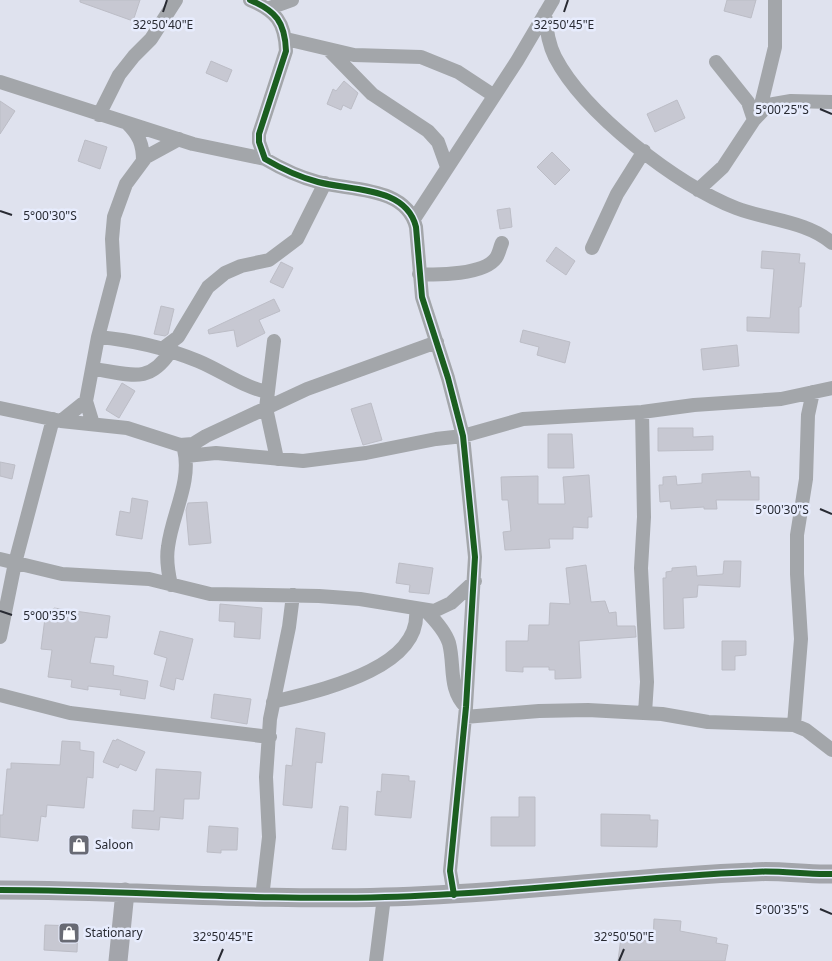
<svg xmlns="http://www.w3.org/2000/svg" width="832" height="961" viewBox="0 0 832 961" font-family="'Noto Sans',sans-serif">
<rect width="100%" height="100%" fill="#dfe2ee"/>
<path fill="#c7c8d2" stroke="#bcbdc6" d="M80 0H140L133 21 80 2Z
M727 0H756L751 18 724 11Z
M211 61 232 70 227 82 206 73Z
M344 81 358 93 351 109 343 105 341 110 327 104 333 89 336 91Z
M677 100 685 118 655 132 647 114Z
M0 101 15 111 0 134Z
M85 140 107 147 100 169 78 161Z
M552 152 570 170 555 185 537 167Z
M510 208 512 227 500 229 497 210Z
M556 247 575 261 566 275 546 261Z
M762 251 800 254 799 263H805L801 307H799V333L747 331V317L770 318 774 269 761 268Z
M281 262 293 268 283 288 270 282Z
M274 299 280 311 259 320 265 333 237 347 234 330 209 334 208 330Z
M161 306 174 309 168 334 165 336 154 334Z
M523 330 570 342 565 363 537 355 539 347 520 342Z
M737 345 739 366 703 370 701 349Z
M122 383 135 391 119 418 106 410Z
M371 403 382 440 363 445 351 409Z
M658 428H693V437L713 436V450L658 451Z
M548 434H572L574 468H548Z
M0 462 15 465 12 479 0 476Z
M750 471 751 477H759V500H716L717 509H704V507L671 509 670 501 660 502 659 485H663V477L676 476 677 485 702 483V474Z
M589 475 592 517H588V528L573 527V539H549L550 548 505 550 503 532 511 531 508 500H502L501 477 538 476V504H565L563 477Z
M132 498 148 501 142 539 116 535 120 511 130 513Z
M207 502 211 543 189 545 186 510 188 503Z
M724 561H741L740 587 698 585 697 597 683 598 684 628 664 629 663 578H666V572L672 571V568L696 566 697 576 723 574Z
M399 563 433 568 429 594 409 592 410 585 396 583Z
M586 565 591 602 605 601 609 613 616 612 617 626H635L636 637 579 641 581 678 555 679V670H549V667H523V672L506 671V641H528L529 625H549L550 603 570 604 566 568Z
M220 604 262 608 260 639 234 637 235 622 219 621Z
M54 608 110 616 107 638 95 637 90 663 114 666 113 675 148 681 145 699 120 695 121 690 88 686V690L71 687 72 680 48 677 52 650 41 649 45 618 52 619Z
M160 631 193 639 183 680 176 678 174 690 160 686 167 658 154 654Z
M722 641H746V655L735 656V670H722Z
M214 694 251 699 247 724 211 718Z
M296 728 325 733 322 763 316 762 312 808 283 805 286 765 292 766Z
M117 739 145 752 136 771 120 764 118 768 103 762 113 740 116 741Z
M62 741 80 742V750L94 752 93 778 87 777 84 808 47 805 46 817 41 816 38 841 0 837V815H3L7 769H11V763L60 765Z
M156 769 201 772 199 799H184L183 819 160 817 159 830 132 828 133 810 154 811Z
M382 774 409 776V781H415L411 818 375 815 377 791 381 792Z
M519 797H535V846H491V817H519Z
M340 806 348 807 346 850 332 849Z
M601 814 650 815V820H658L657 847 601 846Z
M209 826 238 828 237 850H221V853L207 852Z
M654 919 681 921 680 931 717 938 716 943 728 945 725 961H618L621 937 653 942Z
M45 925 78 926 77 952 44 950Z"/>
<g fill="none" stroke-linecap="round" stroke-linejoin="round">
<path stroke="#a3a6aa" stroke-width="14" d="M250 0C276 11 285 22 286 51L259 134V142L265 159C282 169 299 177 318 182 351 191 406 186 416 227L422 297 448 378 463 436 475 557 466 707 450 871 454 895
M267 9 292 0
M545 13C546 28 548 43 555 57 584 113 678 186 736 208 767 220 807 221 832 243
M286 39 354 55 421 57 458 72 493 95
M330 51 372 94 428 131 438 142 447 167
M716 62 748 102 754 120
M0 82 193 144 265 159
M759 113 775 47V0
M99 115 119 75 134 56 151 39 176 0
M127 123C139 135 143 144 143 161
M698 190 723 167 754 120 768 105 791 101 832 102
M414 219 517 61 553 0
M592 248 617 194 644 151
M419 274C438 275 484 275 496 258 499 254 500 247 502 243
M98 337C132 340 166 348 198 361 222 371 241 386 267 392
M274 341 266 408 277 459
M162 349 178 337 208 287 225 273 241 266 269 260 297 239 325 183
M93 369C128 373 148 386 170 352
M0 408 61 421 127 428 180 445 193 444 206 436 307 389 437 342
M642 412 644 517 641 568 647 682 645 713
M61 421 86 401
M93 424 86 401 98 337 114 276 112 239 114 217 126 184 146 157 179 139
M186 456 216 453 303 461 366 453 436 439 463 436 523 419 642 412 694 405 781 399 832 388
M0 559 62 574 149 579 210 594 319 596 360 599 434 611 451 603 475 581
M171 585C168 572 166 559 168 547 172 514 192 482 184 449
M426 611C435 620 445 631 449 643 455 666 448 689 466 707
M0 637 15 563 53 419
M0 695 70 713 270 737
M273 702C316 691 422 670 416 610
M465 717 539 711 588 710 662 714 708 722 794 725 806 730 832 750
M794 725 801 639 797 574V535L806 479 808 415 813 392
M262 898 269 837 266 777 270 719 289 627 293 595
M376 961 384 897"/>
<path stroke="#a3a5ab" stroke-width="19" d="M0 890C128 890 257 901 385 897 508 894 630 877 753 872 779 870 806 875 832 874
M118 961 125 892"/>
<g stroke="#e7ecfd" stroke-width="9">
<path id="cycleway" d="M250 0C276 11 285 22 286 51L259 134V142L265 159C282 169 299 177 318 182 351 191 406 186 416 227L422 297 448 378 463 436 475 557 466 707 450 871 454 895
M0 890C128 890 257 901 385 897 508 894 630 877 753 872 779 870 806 875 832 874"/>
</g>
<use href="#cycleway" stroke="#1b5e20" stroke-width="6"/>
</g>
<path fill="none" stroke="#282a32" stroke-width="2" d="M163 12 167 0M564 12 568 0M820 109 832 114M0 211 12 215M820 509 832 514M0 611 12 615M820 909 832 914M218 961 223 949M619 961 624 949"/>
<defs>
<g id="shop-square" transform="scale(1.125)"><rect x="-9" y="-9" width="18" height="18" rx="4" fill="#686a74" stroke="#e7ecfd"/><path d="M-5-2.5h2.3a2.7 3.5 0 0 1 5.4 0H5L5.5 6h-11ZM-1.5-2.5h3a1.5 2.3 0 0 0-3 0Z" fill="#fff"/></g>
</defs>
<g fill-rule="evenodd">
<use href="#shop-square" x="79" y="845"/>
<use href="#shop-square" x="69" y="933"/>
</g>
<g text-anchor="middle" stroke-width="5" stroke-linejoin="round" paint-order="stroke">
<g font-size="12" fill="#282a32" stroke="#e7ecfd" text-anchor="start">
<text x="95" y="849">Saloon</text>
<text x="85" y="937">Stationary</text>
</g>
</g>
<g font-size="12" text-anchor="middle" fill="#282a32" stroke="#e7ecfd" stroke-width="5" stroke-linejoin="round" paint-order="stroke">
<text x="564" y="29">32°50'45"E</text>
<text x="163" y="29">32°50'40"E</text>
<text x="782" y="114">5°00'25"S</text>
<text x="50" y="220">5°00'30"S</text>
<text x="782" y="514">5°00'30"S</text>
<text x="50" y="620">5°00'35"S</text>
<text x="782" y="914">5°00'35"S</text>
<text x="223" y="941">32°50'45"E</text>
<text x="624" y="941">32°50'50"E</text>
</g>
</svg>
